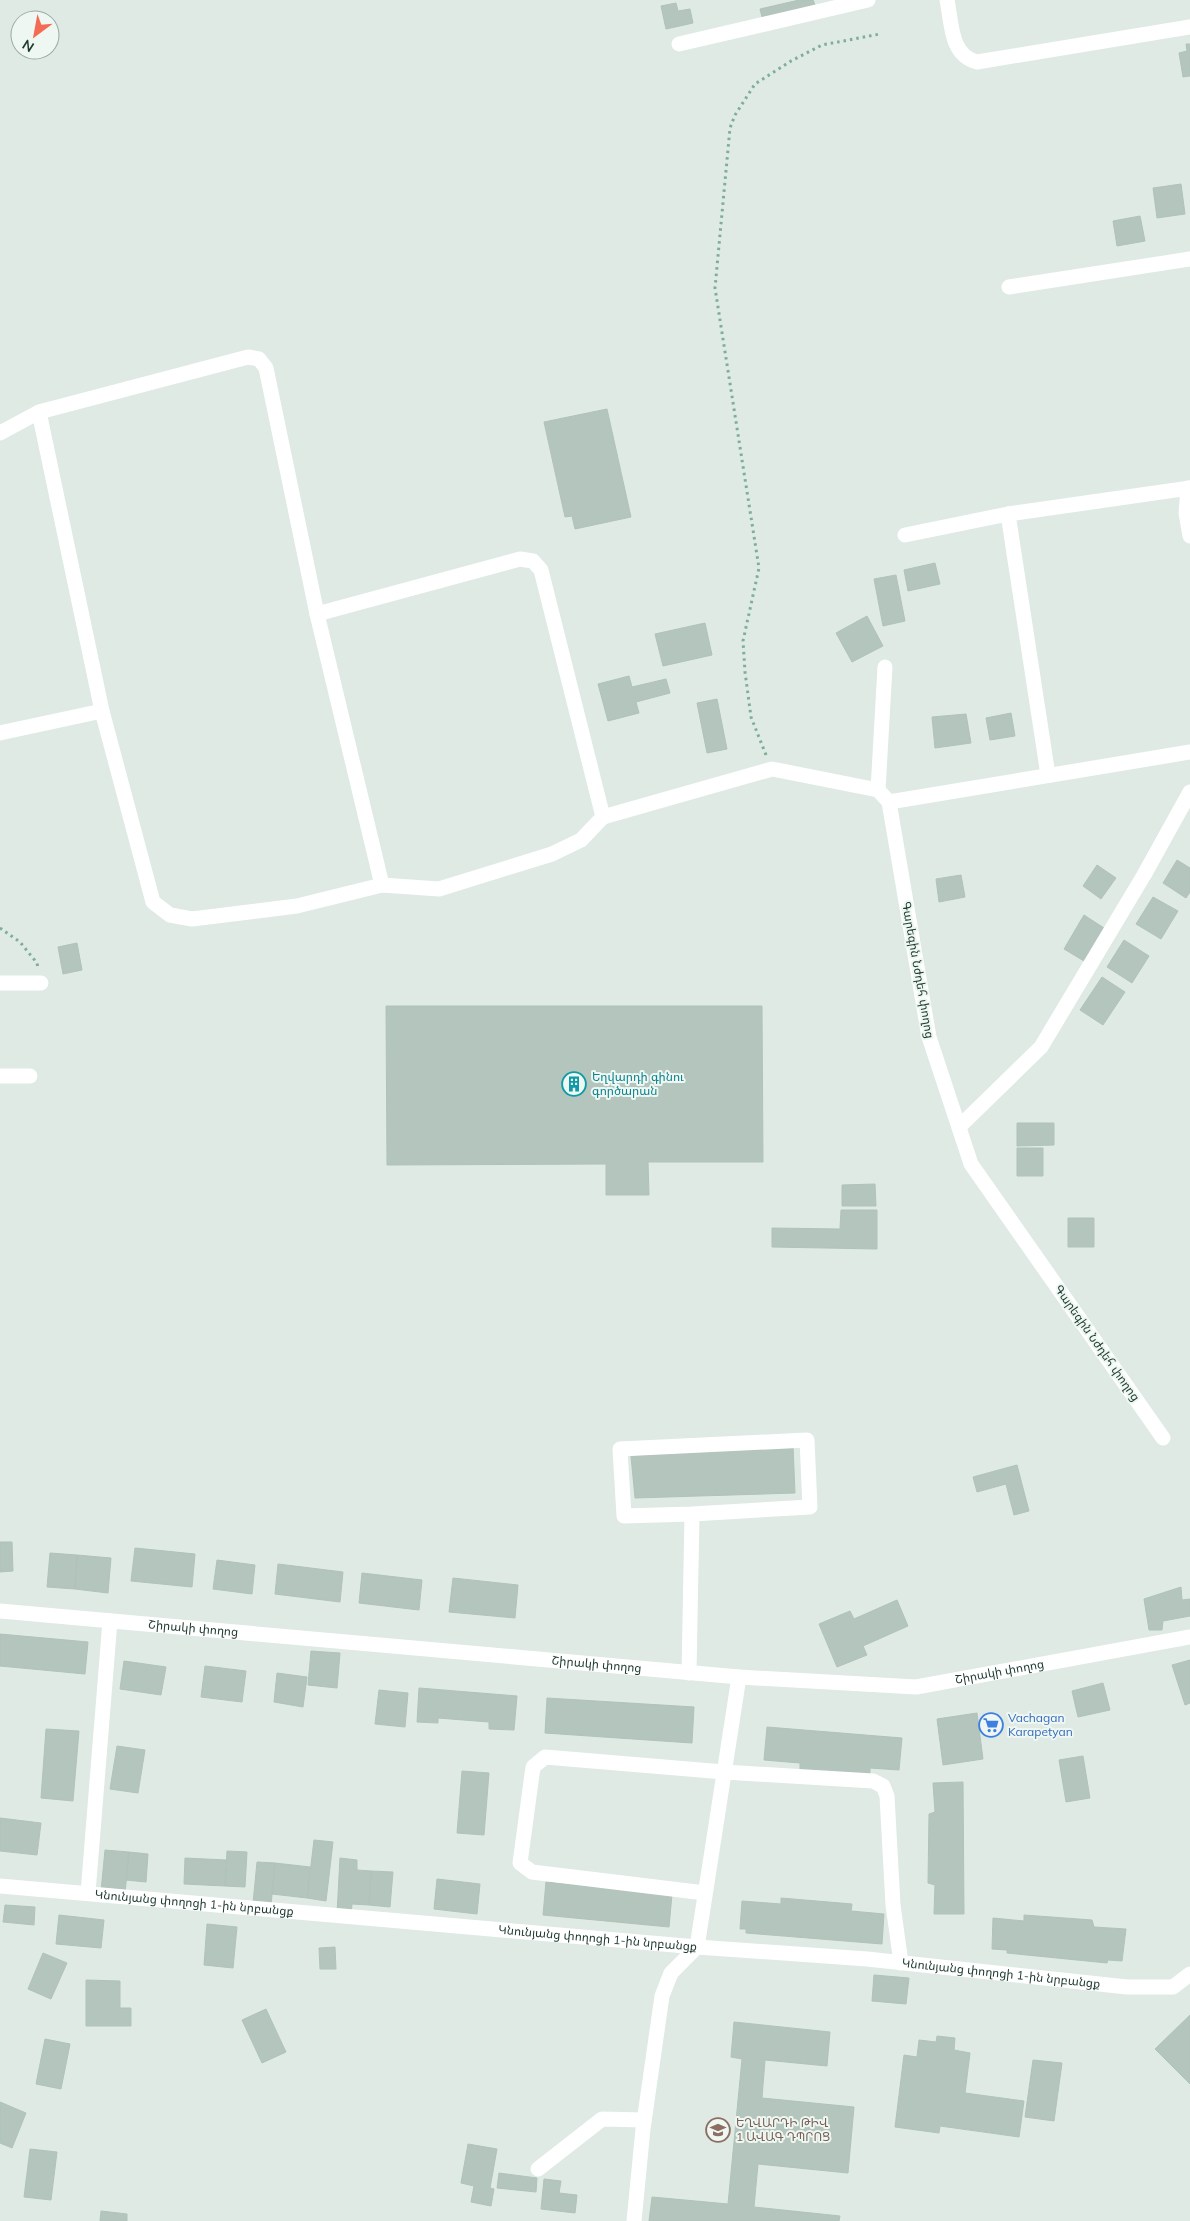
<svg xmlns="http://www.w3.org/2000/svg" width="1190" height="2221" viewBox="0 0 1190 2221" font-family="Mulish,'Noto Sans Armenian',sans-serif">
<rect width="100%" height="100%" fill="#deeae3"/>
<path fill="#b3c5bc" stroke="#b0c3ba" d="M799 0H813L815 5 762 17 760 9Z
M676 3 678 11 690 9 693 23 666 29 661 6Z
M1186 44H1190V76L1183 77 1179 53 1187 51Z
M1181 184 1185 214 1157 218 1153 188Z
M1140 216 1145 241 1117 246 1113 221Z
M607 409 631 517 575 529 572 516 565 517 544 422Z
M935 563 940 584 908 591 904 570Z
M896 575 905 621 883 626 874 579Z
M867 616 883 646 852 662 836 633Z
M705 623 712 655 663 666 655 634Z
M629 676 632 687 666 679 670 693 636 702 639 713 608 721 598 684Z
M717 699 727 749 707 753 697 703Z
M1011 713 1015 736 990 740 986 718Z
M966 714 971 743 935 748 932 717Z
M1177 860 1190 868V892L1186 898 1163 883Z
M1097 865 1116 878 1101 899 1083 886Z
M961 875 965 897 939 902 936 879Z
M1153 897 1178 911 1161 939 1136 924Z
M1084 915 1104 928 1084 961 1064 949Z
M1124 940 1149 956 1132 983 1107 967Z
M77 943 82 970 63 974 58 947Z
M1102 977 1125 992 1103 1025 1080 1010Z
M386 1006H762L763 1162H648L649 1195H606V1164L387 1165Z
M1017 1123H1054V1145L1017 1146Z
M1017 1148H1043V1176H1017Z
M875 1184 876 1206H842V1185Z
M841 1210H877V1249L772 1247V1228L840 1229Z
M1068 1218H1094V1247H1068Z
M793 1446 795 1493 635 1498 631 1456Z
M1017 1465 1029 1511 1014 1515 1006 1484 977 1492 973 1477Z
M0 1542H12L13 1571 0 1572Z
M135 1548 195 1554 192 1587 131 1581Z
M50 1553 77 1555 75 1589 47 1587Z
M77 1555 111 1558 108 1593 75 1589Z
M217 1560 255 1565 252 1594 213 1589Z
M278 1564 343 1572 340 1602 275 1594Z
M362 1573 422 1580 419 1610 359 1603Z
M453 1578 518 1585 515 1618 449 1612Z
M1181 1587 1182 1600 1190 1599V1616L1163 1621 1162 1630H1149L1144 1599Z
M897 1600 908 1626 863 1646 867 1655 837 1667 819 1624 850 1611 854 1619Z
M0 1634 88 1642 85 1674 0 1666Z
M311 1651 340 1653 337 1688 308 1685Z
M1190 1660V1703L1185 1705 1172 1665Z
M124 1661 166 1667 161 1695 120 1689Z
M205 1666 246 1671 242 1702 201 1697Z
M277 1673 307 1677 303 1707 274 1702Z
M1103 1683 1110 1710 1078 1717 1072 1691Z
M419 1688 517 1696 514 1730 489 1729V1722L438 1718V1723L417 1722Z
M379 1690 408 1693 405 1727 375 1724Z
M547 1698 694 1707 692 1743 545 1733Z
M977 1713 983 1759 943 1765 937 1719Z
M767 1727 902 1738 899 1770 870 1768V1775L800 1770V1763L764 1760Z
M46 1729 79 1731 73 1801 41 1798Z
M117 1746 145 1750 138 1793 110 1789Z
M1083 1756 1090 1798 1066 1802 1059 1760Z
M462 1771 489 1773 484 1835 457 1833Z
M963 1782 964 1914H934L935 1885 928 1883 929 1814 935 1812 933 1783Z
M0 1818 41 1823 37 1855 0 1851Z
M314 1840 333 1842 326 1901 307 1898Z
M105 1850 129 1852 125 1893 101 1891Z
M227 1851 247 1852 245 1887 225 1886Z
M129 1852 148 1854 146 1882 126 1880Z
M185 1858 226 1860 225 1886 184 1884Z
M340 1858 357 1860V1870L371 1871 369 1905 352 1904 351 1915 337 1914Z
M257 1862 275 1863 271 1905 253 1903Z
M275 1863 310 1867 307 1898 272 1894Z
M371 1871 393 1872 390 1907 369 1905Z
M437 1879 480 1884 477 1914 434 1909Z
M546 1882 672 1894 669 1927 543 1915Z
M781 1898 852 1904 851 1911 884 1914 882 1944 746 1933V1929H740L742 1901 781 1904Z
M5 1905 35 1907 34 1925 3 1922Z
M59 1915 104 1920 101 1948 56 1944Z
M1024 1915 1092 1920 1094 1927 1126 1929 1122 1961 1108 1960 1107 1963 1007 1953V1950L992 1949 993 1918 1024 1921Z
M207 1924 237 1927 233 1968 204 1965Z
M335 1947 336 1969H320L319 1948Z
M43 1953 67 1963 51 1999 28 1989Z
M874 1975 909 1978 906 2004 872 2001Z
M86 1980 120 1981V2008H131V2026H86Z
M266 2009 286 2052 262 2063 242 2020Z
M1190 2015V2084L1155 2049Z
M734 2022 830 2032 827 2066 765 2060 762 2098 854 2107 848 2173 758 2164 754 2207 840 2216 839 2221H649L652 2197 728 2204 742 2059 731 2057Z
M937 2036 955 2038 954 2050 970 2053 965 2093 1024 2101 1019 2137 940 2126 939 2133 895 2127 904 2055 917 2057 919 2040 936 2042Z
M45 2039 70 2044 61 2089 36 2084Z
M1033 2060 1062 2063 1054 2121 1025 2117Z
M0 2102 26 2113 12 2148 0 2143Z
M468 2144 497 2149 490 2188 494 2189 491 2206 471 2202 474 2186 461 2183Z
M30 2149 57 2152 51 2200 24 2197Z
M499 2173 537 2178 536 2192 497 2188Z
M544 2179 561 2181 559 2193 577 2195 575 2213 541 2209Z
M101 2211 127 2214V2221H100Z"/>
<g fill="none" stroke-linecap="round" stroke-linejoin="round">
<path stroke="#7eae9a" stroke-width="3" stroke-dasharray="2.5 4" stroke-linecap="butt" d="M766 755 751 717 745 672 743 641 759 568 715 288 730 128 735 115 755 84 791 61 822 45 880 34
M0 928 20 942 37 963 38 968"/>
<g stroke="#fff" stroke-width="15">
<path d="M947 0C952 24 950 55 977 62L1190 27"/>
<path d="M679 44 868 0"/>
<path d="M1009 287 1190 259"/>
<path d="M39 412 102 711 153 902 170 915 192 919 297 906 382 885 439 889 552 854 581 840 603 817"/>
<path d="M0 433 39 412 248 357 259 359 266 368 317 614 382 885"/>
<path d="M1188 488 1186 513 1190 536"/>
<path d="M1008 514 1048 775"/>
<path d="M905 535 1008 514 1190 488"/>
<path d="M317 614 520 559 533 561 541 570 603 817 772 769 878 790 889 802"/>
<path d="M0 733 102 711"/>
<path d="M878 790 885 667"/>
<path d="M0 983H41"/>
<path d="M0 1076H30"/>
<path d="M959 1127 1041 1047 1144 875 1190 792"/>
<path d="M1163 1438 971 1164 929 1037 889 802 1190 752"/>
<path id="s1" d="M0 1611 739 1677 916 1687 1190 1637"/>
<path d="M689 1673 692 1514 624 1516 620 1449 807 1440 810 1507 692 1514"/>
<path id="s2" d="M0 1886 697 1947 867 1959 1127 1987H1173L1190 1974"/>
<path d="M88 1893 110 1621"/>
<path d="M705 1893 532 1872 520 1863 533 1767 545 1757 724 1772 873 1781 883 1786 887 1796 893 1905 901 1963"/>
<path d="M538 2169 602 2119 644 2120"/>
<path d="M634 2221 643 2129 662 1996 671 1973 697 1947 739 1677"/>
</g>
</g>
<defs>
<g id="building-ring" transform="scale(1.25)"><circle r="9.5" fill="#eef7f2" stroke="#0f9aa8" stroke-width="1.5"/><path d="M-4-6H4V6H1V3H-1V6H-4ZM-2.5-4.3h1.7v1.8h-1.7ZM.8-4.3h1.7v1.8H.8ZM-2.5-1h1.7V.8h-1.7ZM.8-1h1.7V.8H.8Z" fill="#0f9aa8"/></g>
<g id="supermarket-ring" transform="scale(1.25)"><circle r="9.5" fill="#eef7f2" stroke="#3f7fe0" stroke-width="1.5"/><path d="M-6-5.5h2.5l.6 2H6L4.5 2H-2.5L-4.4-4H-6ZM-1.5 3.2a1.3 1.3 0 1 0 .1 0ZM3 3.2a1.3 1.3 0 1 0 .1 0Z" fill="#3f7fe0"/></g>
<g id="school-ring" transform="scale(1.25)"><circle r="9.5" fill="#eef7f2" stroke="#8d6e63" stroke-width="1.5"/><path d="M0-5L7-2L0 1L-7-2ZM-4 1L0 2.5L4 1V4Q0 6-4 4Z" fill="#8d6e63"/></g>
</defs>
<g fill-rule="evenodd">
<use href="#building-ring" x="574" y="1084"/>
<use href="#supermarket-ring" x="991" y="1725"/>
<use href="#school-ring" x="718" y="2130"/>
</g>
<g text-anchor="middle" stroke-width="4" stroke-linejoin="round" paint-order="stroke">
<g font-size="12" fill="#1f3a30" stroke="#eef7f2">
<text transform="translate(918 970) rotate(80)" y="4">Գարեգին Նժդեհ փողոց</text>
<text transform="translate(1097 1343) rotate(55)" y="4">Գարեգին Նժդեհ փողոց</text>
<text dy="4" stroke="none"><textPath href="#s1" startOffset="194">Շիրակի փողոց</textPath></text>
<text dy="4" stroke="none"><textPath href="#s1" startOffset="599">Շիրակի փողոց</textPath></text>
<text dy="4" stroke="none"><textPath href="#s1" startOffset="1004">Շիրակի փողոց</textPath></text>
<text dy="4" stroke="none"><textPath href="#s2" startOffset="195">Կնունյանց փողոցի 1-ին նրբանցք</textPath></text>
<text dy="4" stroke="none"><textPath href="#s2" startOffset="600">Կնունյանց փողոցի 1-ին նրբանցք</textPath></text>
<text dy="4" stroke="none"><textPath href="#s2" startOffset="1005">Կնունյանց փողոցի 1-ին նրբանցք</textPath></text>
</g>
<g font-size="12" fill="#0d838f" stroke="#eef7f2" text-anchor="start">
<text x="592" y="1081">Եղվարդի գինու<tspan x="592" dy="14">գործարան</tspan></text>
</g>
<g font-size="12" fill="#366cbe" stroke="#eef7f2" text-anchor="start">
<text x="1008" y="1722">Vachagan<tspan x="1008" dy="14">Karapetyan</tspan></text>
</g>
<g font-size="12" fill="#785e54" stroke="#eef7f2" text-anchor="start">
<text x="736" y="2127">ԵՂՎԱՐԴԻ ԹԻՎ<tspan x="736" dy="14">1 ԱՎԱԳ ԴՊՐՈՑ</tspan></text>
</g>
</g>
<g transform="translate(35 35) rotate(212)"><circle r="24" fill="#eef7f2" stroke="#9baba4"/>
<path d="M0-4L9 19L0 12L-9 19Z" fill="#f46a52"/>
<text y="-8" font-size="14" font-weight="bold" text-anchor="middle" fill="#1f3a30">N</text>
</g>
</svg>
